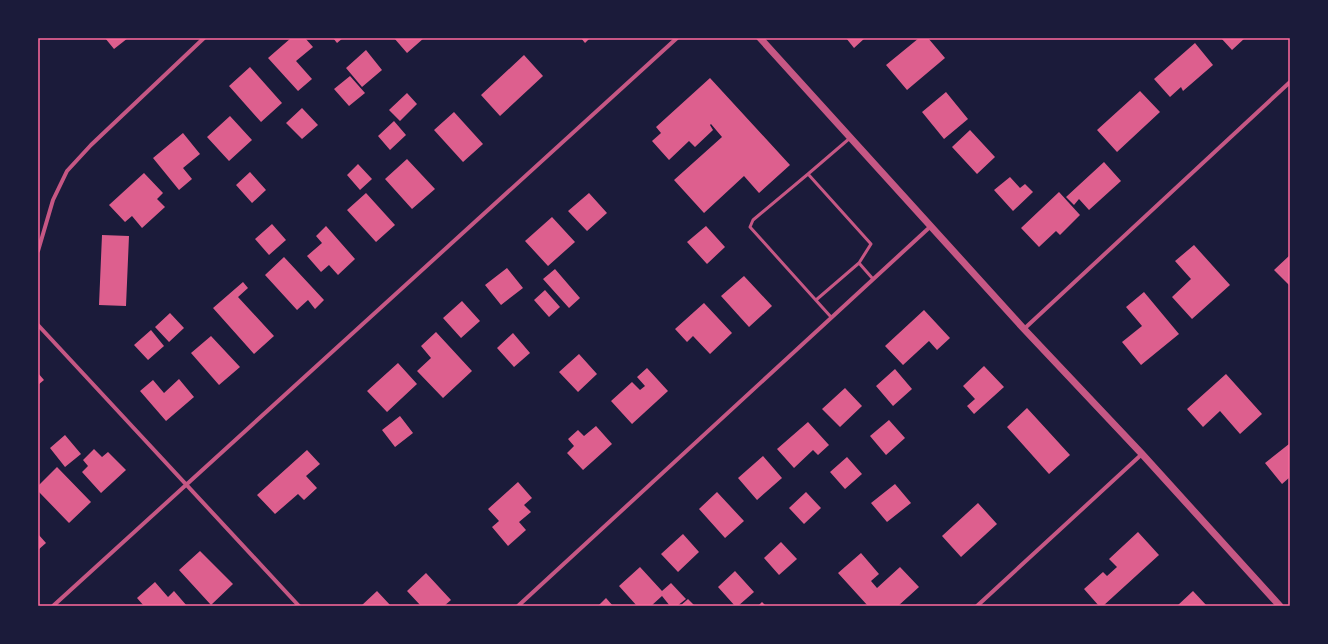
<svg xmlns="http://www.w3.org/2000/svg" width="1328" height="644" viewBox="0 0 1328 644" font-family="Karla,sans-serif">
<rect width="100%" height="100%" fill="#1b1b3a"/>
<path fill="#dd5f8e" d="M105 38H128L114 49Z
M291 38H305L313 47 296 61 312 79 298 91 268 58Z
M333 38H343L337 43Z
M394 38H424L407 53Z
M581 38H590L585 43Z
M846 38H865L854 48Z
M919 38H928L945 58 907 90 886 65Z
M1221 38H1245L1232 50Z
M1195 43 1213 65 1183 91 1181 87 1170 97 1154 79Z
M366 50 382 70 362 87 346 68Z
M524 55 543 76 500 116 481 95Z
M250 67 282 103 261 122 229 86Z
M350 76 365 93 349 106 334 89Z
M710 78 790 165 759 193 744 176 704 213 674 180 722 137 711 124 710 125 713 130 695 147 689 141 669 160 652 141 661 133 656 127Z
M1140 91 1160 112 1117 152 1097 130Z
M946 92 968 119 944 139 922 112Z
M407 93 417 104 400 121 389 110Z
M302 108 318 125 302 139 286 123Z
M454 112 483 144 463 162 434 130Z
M230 116 252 140 229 161 207 137Z
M394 121 406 135 390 150 378 136Z
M970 130 995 157 977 174 952 147Z
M183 133 200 154 183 168 192 179 179 190 153 158Z
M407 159 435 189 412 209 385 179Z
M1104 162 1121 181 1089 210 1079 199 1074 205 1066 197Z
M358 164 372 179 360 190 347 175Z
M250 172 266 190 252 203 236 185Z
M144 173 163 193 157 199 165 207 142 228 132 216 125 222 109 205Z
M1010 177 1020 188 1025 184 1033 192 1013 211 994 190Z
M1059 192 1080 215 1060 235 1056 231 1039 247 1021 228Z
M366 193 395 225 376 242 347 210Z
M589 193 607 213 587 231 568 211Z
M552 217 575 242 548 266 525 241Z
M272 224 286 240 269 255 255 239Z
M326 226 355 259 338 275 329 265 321 272 307 256 322 243 316 236Z
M706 226 725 247 707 264 687 242Z
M102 235 129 236 126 306 99 305Z
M1194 245 1230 285 1192 319 1172 297 1191 279 1175 261Z
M1290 255V286L1274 270Z
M284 257 324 300 315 309 308 300 297 310 265 275Z
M507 268 523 288 501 305 485 285Z
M555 269 580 298 569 308 543 279Z
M744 276 772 306 749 327 721 296Z
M243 282 248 288 238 297 274 336 254 354 213 308Z
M545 290 560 307 549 317 534 300Z
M1144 292 1179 334 1141 365 1122 342 1142 326 1126 307Z
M462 301 480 321 461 338 443 318Z
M704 303 732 333 710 354 693 336 687 342 675 329Z
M924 310 950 338 937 350 929 341 903 365 885 346Z
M170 313 184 328 169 342 155 327Z
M151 330 164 346 148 360 134 345Z
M436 332 472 371 443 398 417 371 431 358 421 346Z
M513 333 530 353 514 367 497 348Z
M211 336 240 367 219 385 191 353Z
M579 354 597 374 578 392 559 372Z
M398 363 417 384 387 412 367 391Z
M984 366 1004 387 974 414 967 406 975 399 963 386Z
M647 368 668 391 632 424 611 401 632 382 640 390 645 386 637 377Z
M895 369 912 389 893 406 876 386Z
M38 373 44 380 38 385Z
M1226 374 1262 414 1240 434 1220 411 1203 427 1187 409Z
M179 379 194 397 166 421 140 391 153 380 164 393Z
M845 388 862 406 840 427 822 409Z
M1027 408 1070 455 1049 474 1007 427Z
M400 416 413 433 395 447 382 430Z
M889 420 905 438 886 455 870 436Z
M808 422 829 445 818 455 813 450 794 468 777 449Z
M596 426 612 444 583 470 567 453 574 446 568 439 578 430 584 436Z
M65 435 81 454 65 467 50 448Z
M1289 444 1290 477 1282 484 1265 463Z
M94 449 102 457 108 452 126 470 101 493 82 472 88 466 83 460Z
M307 450 320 464 306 476 317 488 304 500 298 494 275 514 257 495Z
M763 456 782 478 757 500 738 478Z
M847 457 862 474 845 489 830 472Z
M57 467 91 502 69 523 38 491V486Z
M518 482 532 498 524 505 531 512 519 522 526 530 508 546 492 527 499 521 488 509Z
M895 484 911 503 887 522 871 503Z
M717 492 744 521 725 538 699 509Z
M806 492 821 508 804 524 789 508Z
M978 503 997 524 961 557 942 536Z
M1138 532 1159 555 1103 606H1099L1084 589 1103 572 1107 576 1117 567 1109 559Z
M38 534 46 543 38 550Z
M683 534 699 552 678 572 661 554Z
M781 542 797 559 779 575 764 558Z
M200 551 233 584 211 605 179 570Z
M861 553 879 574 871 581 877 588 900 567 919 587 898 606H868L838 573Z
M640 567 662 591 671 583 686 599 677 606H670L662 596 651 606H637L619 586Z
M735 571 754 592 738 606H735L718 587Z
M426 573 451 600 444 606H421L407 591Z
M155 582 168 597 174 591 187 606H144L137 598Z
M377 591 391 606H361Z
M1193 591 1207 606H1177Z
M606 598 613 606H598Z
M688 599 695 606H680Z
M762 602 766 606H758Z"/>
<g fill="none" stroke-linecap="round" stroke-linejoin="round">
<path stroke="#c65784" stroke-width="3" d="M850 138 808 174 871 244 859 263 873 279
M808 174 753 220 750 227 831 317
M816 300 859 263"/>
<path stroke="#c65784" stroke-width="4" d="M38 251 53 200 67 171 91 145 204 38
M38 325 299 606
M1024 329 1290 82
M53 606 677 38
M518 606 931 226
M977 606 1142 454"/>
<path stroke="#c65784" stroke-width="7" d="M760 38 1024 329 1142 454 1280 606"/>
</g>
<rect width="1328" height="644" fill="none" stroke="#1b1b3a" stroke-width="78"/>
<rect x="39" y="39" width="1250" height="566" fill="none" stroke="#ff6b9d" stroke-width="1.5"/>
</svg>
